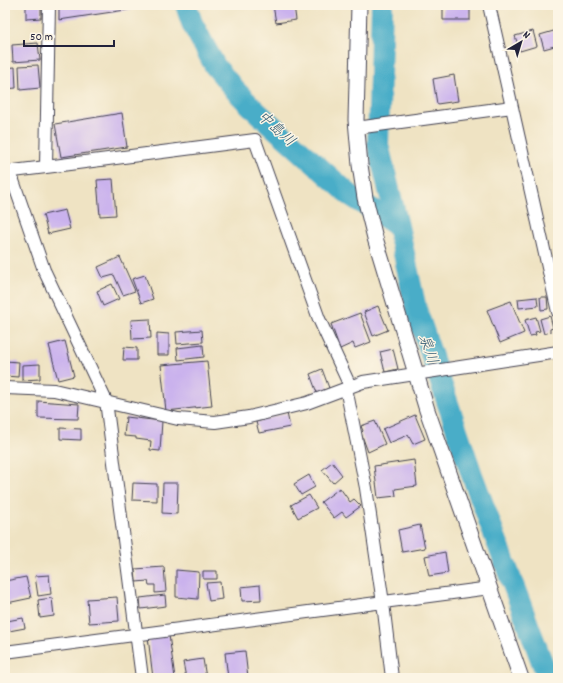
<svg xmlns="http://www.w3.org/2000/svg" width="563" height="683" viewBox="0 0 563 683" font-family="Dekko,'Klee One',sans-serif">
<rect width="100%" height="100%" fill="#fcf5e5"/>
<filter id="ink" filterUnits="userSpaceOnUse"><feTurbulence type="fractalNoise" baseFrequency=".025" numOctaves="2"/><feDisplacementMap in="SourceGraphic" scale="8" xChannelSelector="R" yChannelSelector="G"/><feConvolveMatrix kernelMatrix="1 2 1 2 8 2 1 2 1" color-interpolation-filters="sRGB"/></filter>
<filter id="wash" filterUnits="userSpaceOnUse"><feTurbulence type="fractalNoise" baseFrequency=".012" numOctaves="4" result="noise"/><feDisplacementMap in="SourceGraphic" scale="16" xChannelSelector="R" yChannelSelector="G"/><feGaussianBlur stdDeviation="0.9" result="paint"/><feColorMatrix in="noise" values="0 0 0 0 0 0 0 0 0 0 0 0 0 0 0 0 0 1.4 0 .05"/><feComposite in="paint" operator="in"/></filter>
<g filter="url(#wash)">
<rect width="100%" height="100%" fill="#efe3c3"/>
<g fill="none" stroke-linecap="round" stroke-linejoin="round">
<path stroke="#49adc8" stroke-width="22" d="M186 5 192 23 215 66 235 90 258 113 350 195 398 226
M382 5 378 145 398 226 416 309 472 475 548 678"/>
</g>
<g id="blocks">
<path fill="#cab2ed" d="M26 5H41V18L26 19Z
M59 5H152V6L59 20Z
M273 5H294L296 20 276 23Z
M443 5H470V20H443Z
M557 30 558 45 544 49 540 35Z
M533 31 537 46 520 51 515 36Z
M38 43 40 60 13 62 12 45Z
M38 65 40 88 20 90 19 66Z
M15 67 16 88 5 89V68Z
M454 75 458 101 437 104 433 79Z
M122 113 127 147 61 157 55 124Z
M113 179 116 215 100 216 97 180Z
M65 210 70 229 48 234 43 215Z
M120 257 135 291 123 295 114 275 103 278 98 267Z
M145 275 153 299 141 303 132 279Z
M112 284 119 299 103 306 97 291Z
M537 297 538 306 519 308 518 299Z
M540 297H547L548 309 541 310Z
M511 301 524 333 500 343 487 310Z
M378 306 388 330 373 336 364 312Z
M360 313 371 342 355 348 353 343 340 349 331 324Z
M550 316 553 328 550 329V332L544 334 540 319Z
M536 317 540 331 535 332 536 335 530 336 525 320Z
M150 319 151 338 132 339 131 320Z
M202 330 203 342 177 344 176 332Z
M157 333 169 334V355H157Z
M65 341 74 376 58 380 49 345Z
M203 345 204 357 178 360 177 348Z
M124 347 137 348V360H123Z
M393 349 398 369 385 372 380 352Z
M5 361 19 362 18 377 5 376Z
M207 361 212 406 166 411 161 365Z
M40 364V379L22 380V365Z
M322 369 329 388 317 393 310 374Z
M38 401 79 404 78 419 38 418Z
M287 413 290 427 259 433 256 422Z
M415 415 425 439 413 444 408 435 389 443 383 429Z
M126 417 162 421 160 451 150 450 151 441 136 439V437L124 436Z
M375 421 385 444 368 452 361 433 363 431 361 426Z
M60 428 81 429V440L60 439Z
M414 460 417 486 395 489 396 496 378 498 374 466Z
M332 462 342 475 333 483 322 470Z
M309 475 315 487 301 495 294 484Z
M133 483 157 484V501L132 500Z
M163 483H178L177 514 162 513Z
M340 488 350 502 354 499 361 506 346 517 342 512 334 518 321 502Z
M309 495 317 508 298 518 291 505Z
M420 525 425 548 402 552 398 530Z
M445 552 448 573 429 576 425 556Z
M164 567 166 592 155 593V585H149L148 581 136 582 135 569Z
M176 570 199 572 198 599 176 597Z
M203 571H217V579H203Z
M49 575 51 594 38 596 35 576Z
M26 577 31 598 7 603 5 594V581Z
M220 582 222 599 209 601 206 583Z
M260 585 261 600 242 601 241 587Z
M165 595 166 606 141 609 140 598Z
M117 597 119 621 89 623 87 599Z
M52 598 54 616 40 618 38 600Z
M23 618 25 628 9 631 7 621Z
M169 635 175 678H153L148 637Z
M245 651 248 678H228L225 653Z
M203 659 206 678H186L183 662Z"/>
</g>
</g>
<g filter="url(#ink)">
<use href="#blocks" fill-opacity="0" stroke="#413f4f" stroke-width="1"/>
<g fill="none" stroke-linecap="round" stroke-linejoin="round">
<g stroke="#413f4f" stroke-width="14">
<path id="minor" d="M489 5 558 312
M356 128 512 107
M46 167 255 140 319 319 350 386
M5 172 46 167 49 5
M10 172 44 270 106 401 142 678
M5 388 54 390 178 419 215 422 249 417 307 403 363 382 558 352
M346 388 366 488 383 603 392 678
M5 652 490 588"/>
</g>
<g stroke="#413f4f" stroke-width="17">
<path id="tertiary" d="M359 5 356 120 360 165 365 198 375 238 427 410 521 678"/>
</g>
<use href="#minor" stroke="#fff" stroke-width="12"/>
<use href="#tertiary" stroke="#fff" stroke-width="15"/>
</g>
</g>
<g text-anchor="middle" stroke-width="3" stroke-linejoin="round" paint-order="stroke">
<g font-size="15" font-style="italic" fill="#325a73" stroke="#fcf5e5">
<text transform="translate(277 128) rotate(42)" y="5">中島川</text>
<text transform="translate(429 349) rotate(71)" y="5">泉川</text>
</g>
</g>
<rect width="563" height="683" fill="none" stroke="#fcf5e5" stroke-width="20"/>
<g transform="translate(521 42) rotate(38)" stroke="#fcf5e5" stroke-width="3" paint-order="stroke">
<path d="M0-3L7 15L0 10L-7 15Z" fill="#22223b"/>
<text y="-6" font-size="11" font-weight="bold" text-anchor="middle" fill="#22223b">N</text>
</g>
<path d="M24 40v6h90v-6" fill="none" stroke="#22223b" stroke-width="2"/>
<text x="30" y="40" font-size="12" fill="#22223b" stroke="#fcf5e5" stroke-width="3" paint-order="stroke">50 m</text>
</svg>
